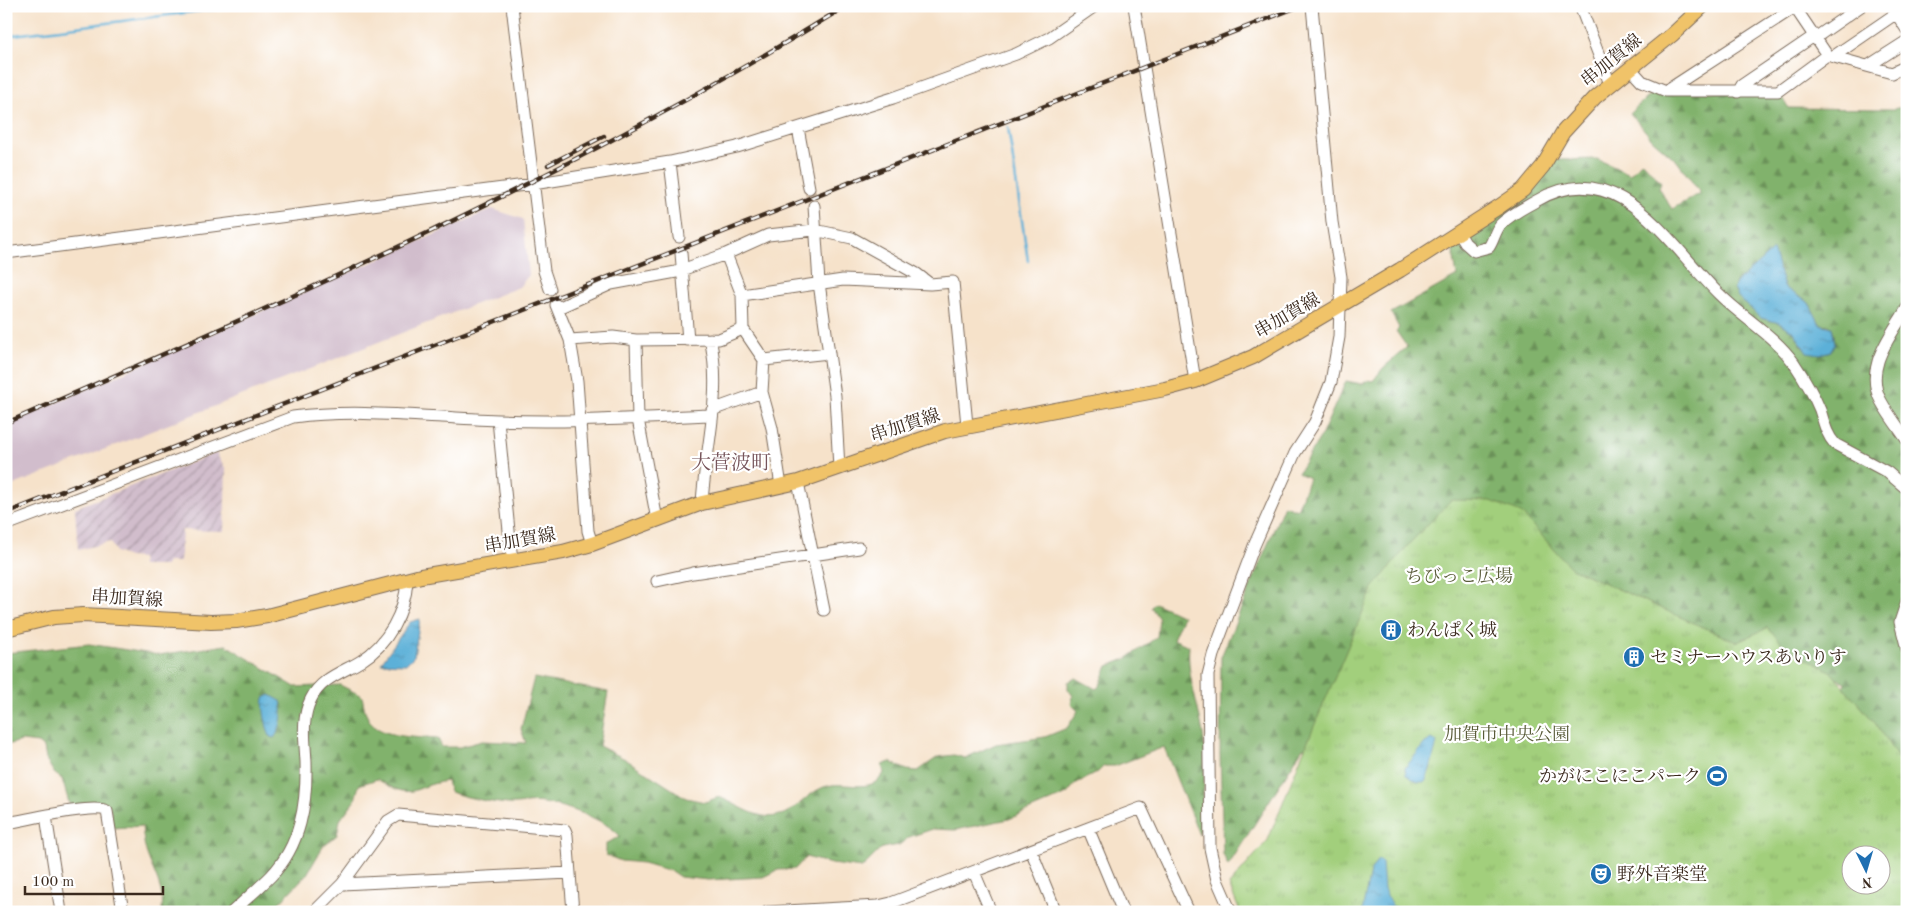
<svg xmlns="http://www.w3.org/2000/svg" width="1913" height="918" viewBox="0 0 1913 918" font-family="'Old Standard TT','Noto Serif JP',serif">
<defs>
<pattern id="industrial-furrows" width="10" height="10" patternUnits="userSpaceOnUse" patternTransform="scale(1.25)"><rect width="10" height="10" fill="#d1bdcc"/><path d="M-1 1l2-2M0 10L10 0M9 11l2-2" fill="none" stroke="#ab9aa5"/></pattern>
<pattern id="forest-firs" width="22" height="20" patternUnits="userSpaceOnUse" patternTransform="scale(1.25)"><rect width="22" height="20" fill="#81b26c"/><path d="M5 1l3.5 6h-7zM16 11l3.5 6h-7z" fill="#6b9158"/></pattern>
<pattern id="park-tufts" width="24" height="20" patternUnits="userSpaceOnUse" patternTransform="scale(1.25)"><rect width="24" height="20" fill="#a2cf7c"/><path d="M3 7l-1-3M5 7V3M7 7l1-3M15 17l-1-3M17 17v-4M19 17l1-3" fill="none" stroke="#8cb26b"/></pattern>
<pattern id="water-ripples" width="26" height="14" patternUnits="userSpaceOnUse" patternTransform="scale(1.25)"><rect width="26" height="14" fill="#5cb0d8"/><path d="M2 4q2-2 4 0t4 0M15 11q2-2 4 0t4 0" fill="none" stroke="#4d8faf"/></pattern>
</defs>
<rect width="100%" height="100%" fill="#fff"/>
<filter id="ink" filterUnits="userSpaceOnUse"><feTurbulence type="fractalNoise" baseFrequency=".02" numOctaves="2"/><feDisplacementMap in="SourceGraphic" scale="10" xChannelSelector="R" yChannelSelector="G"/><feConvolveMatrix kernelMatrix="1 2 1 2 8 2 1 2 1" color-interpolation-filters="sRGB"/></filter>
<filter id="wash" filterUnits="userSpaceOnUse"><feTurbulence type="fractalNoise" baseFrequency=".0096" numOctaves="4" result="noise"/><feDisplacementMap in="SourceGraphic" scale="20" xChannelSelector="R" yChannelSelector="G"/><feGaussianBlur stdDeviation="1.12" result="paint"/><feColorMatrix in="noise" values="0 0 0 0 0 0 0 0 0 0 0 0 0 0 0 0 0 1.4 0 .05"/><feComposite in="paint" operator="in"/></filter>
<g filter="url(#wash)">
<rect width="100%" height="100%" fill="#f6e2ca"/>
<path fill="url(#industrial-furrows)" d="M216 453 226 470 224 531 182 530 180 562H167L165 566H142L141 558 128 557 116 552 110 542 78 550 75 508Z"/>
<path fill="#d1bdcc" d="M492 209 523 219 529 275 519 287 6 488V425Z"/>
<path fill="url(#forest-firs)" stroke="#5e6e45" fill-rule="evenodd" d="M1655 90 1779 94 1789 108 1893 109 1907 106V832L1883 837 1832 723 1845 682 1826 674 1303 748 1228 866 1223 854 1220 755 1221 657 1284 505 1297 510 1309 478 1298 473 1321 436 1346 381 1362 384 1369 380 1373 381 1383 368 1407 347 1396 331 1399 328 1391 313 1457 276 1452 246C1489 220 1531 198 1556 160L1597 159 1630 174 1642 161 1661 182 1659 189 1672 209 1700 193 1677 161 1652 139 1630 113ZM1773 251 1784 287 1809 303 1820 324 1829 325C1836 333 1836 342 1831 351L1820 354 1802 346 1794 332 1779 323 1761 318 1738 297 1734 288 1736 283Z
M1155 603 1183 616 1173 639 1189 646C1186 678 1201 710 1204 742 1207 772 1202 805 1199 835L1164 747 1115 766H1104L1098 772 1075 784 1067 794 1042 805 1009 819 955 830 933 829 909 837 899 845 882 848 862 868 831 864 806 857 795 869 778 870 763 877 708 880 680 877 671 871 643 863 621 861 606 855V844L620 836C605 819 566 806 543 803 531 801 519 805 508 804 488 802 469 798 450 792L447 781C410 786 416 803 377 779L359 785 355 800 340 820 337 835 324 845 307 874 270 912 162 910C165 892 154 873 148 857 144 847 143 836 142 826L113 828 110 808 101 801 70 806 62 779 54 773 46 759 44 748 38 743 22 741 6 745V653L89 644 159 655 226 645 295 687 340 685 362 696C364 706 365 717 373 725 387 738 419 737 438 739L442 747H460L482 741 526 743 521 729 534 678 608 692 599 746 625 759 686 798 705 802 719 797C737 804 757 820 776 816 798 813 808 788 832 785 851 783 873 793 884 773L882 765 890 762 907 770 918 771 938 757 954 755 965 758 996 744 1045 737 1067 728 1078 711 1071 704 1073 696 1068 689V682L1076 678 1096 689 1100 685 1108 666 1126 659 1157 637 1159 619 1151 607Z"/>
<path fill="url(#park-tufts)" stroke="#6e7c4d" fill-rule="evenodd" d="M1451 500 1491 501 1521 513 1571 568 1736 642 1768 628 1784 646 1830 671 1875 723 1907 772V912H1240L1229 885 1268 840 1301 757 1373 588 1410 543ZM1850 856H1880V886H1850Z"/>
<path fill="url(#water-ripples)" stroke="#4c6d7b" d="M1773 250 1784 287 1809 303 1820 324 1832 327 1835 344 1831 351 1820 354 1807 352 1794 332 1779 323 1761 318 1738 297 1734 288 1736 283Z
M420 619 414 656 406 664 381 663 410 622Z
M270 695 281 701C284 711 281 730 274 738L270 737C266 725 262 710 264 698Z
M1432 739 1437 742C1436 748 1428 778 1425 782H1418L1406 775 1405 768 1425 743Z
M1378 859 1382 862 1384 889 1391 905C1403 913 1415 905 1426 912H1362L1370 872Z"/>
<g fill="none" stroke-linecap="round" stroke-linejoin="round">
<path stroke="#5cb0d8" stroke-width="2.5" d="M6 36 239 6
M1008 127 1028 261"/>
</g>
</g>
<g filter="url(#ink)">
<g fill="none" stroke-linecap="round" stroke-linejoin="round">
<path stroke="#d1bda8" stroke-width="11" stroke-dasharray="11 5.5" stroke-linecap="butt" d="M809 188 814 206"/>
<g stroke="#7c6a5a" stroke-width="13">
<path id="minor" d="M512 6 544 271 550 289
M1134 6 1195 381
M1580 6 1610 84
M1794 6 1827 55
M1896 13 1907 30
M1815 38 1861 6
M1834 56 1907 6
M1868 66 1907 41
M1630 68 1642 81 1666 91H1778L1827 55 1892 73 1907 66
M1666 91 1795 7
M1738 92 1742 85 1814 36
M798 128 809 188
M670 162 679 237
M814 206 819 283 835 396 839 468
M1459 233 1465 243 1474 251 1489 247C1494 240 1495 230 1501 224 1511 214 1524 208 1536 201 1618 152 1669 245 1719 294 1743 318 1774 335 1794 363 1804 378 1813 393 1820 410 1824 422 1826 434 1835 444L1887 472 1907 489
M6 253 533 184 670 162 737 147 893 98 1016 54 1049 38 1095 6
M681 253 688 340
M726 254 768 235 814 230 824 232 852 238 917 274 930 284 953 282 967 425
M742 295 843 280 930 284
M556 305 570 340 577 381 588 531 592 544
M558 308 611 284 676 272 726 254 742 295 743 329 764 360 829 353
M1907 308C1891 336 1863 368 1881 401 1888 414 1898 427 1907 440
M570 340 613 337 636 340
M764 360 762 392 772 428 781 486
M712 410 762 392
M498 420 512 561
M798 482 824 610
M702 503C705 450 723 392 710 339
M657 520 638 419 636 340 719 339 743 329
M6 525 293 417C360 408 430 418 498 420 569 423 640 418 711 415
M657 581 693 573 859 548
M1907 601 1900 622 1907 649
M46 816 61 912
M6 823C26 820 94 803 107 811L123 912
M1088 828 1123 912
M1031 850 1056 912
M974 872 991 912
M342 884 570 873
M232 912C245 900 259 888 271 876 301 845 307 803 306 762 305 741 301 719 311 699 321 678 343 672 361 661 388 644 405 612 407 581
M314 912 342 884 388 821 398 815 565 830 567 835 573 912
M767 912 878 906 891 903 1141 808 1189 912
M1231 912 1217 880 1210 848 1208 675 1213 655 1254 546 1295 453 1315 422 1331 382 1339 337 1341 277 1332 222 1312 6"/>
</g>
<g stroke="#7c6a5a" stroke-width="16">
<path id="major" d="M6 629 54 617 83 615 211 622 236 621 267 616 421 576 563 552 592 544 702 503 798 482 945 431 1165 389 1195 381 1253 357 1400 270 1500 206 1523 190 1543 166 1563 132 1595 97 1673 34 1703 6"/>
</g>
<use href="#minor" stroke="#fff" stroke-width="11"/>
<use href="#major" stroke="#f0c369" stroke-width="14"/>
<g stroke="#3b2a1e" stroke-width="4.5">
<path id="rail" d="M548 165 604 136
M6 423C293 299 580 171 846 6
M6 513 1300 6"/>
</g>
<use href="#rail" stroke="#fff" stroke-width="2.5" stroke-dasharray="8" stroke-linecap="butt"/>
</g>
</g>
<defs>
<g id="building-disc" transform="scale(1.125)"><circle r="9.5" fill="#1f6fb2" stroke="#fff"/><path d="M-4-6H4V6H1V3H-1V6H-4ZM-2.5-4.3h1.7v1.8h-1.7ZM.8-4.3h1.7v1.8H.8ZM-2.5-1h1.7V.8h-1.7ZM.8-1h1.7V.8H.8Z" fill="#fff"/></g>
<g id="stadium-disc" transform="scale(1.125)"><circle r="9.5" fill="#1f6fb2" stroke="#fff"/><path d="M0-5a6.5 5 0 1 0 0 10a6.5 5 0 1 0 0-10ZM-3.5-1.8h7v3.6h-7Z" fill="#fff"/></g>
<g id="theatre-disc" transform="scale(1.125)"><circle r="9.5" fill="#1f6fb2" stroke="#fff"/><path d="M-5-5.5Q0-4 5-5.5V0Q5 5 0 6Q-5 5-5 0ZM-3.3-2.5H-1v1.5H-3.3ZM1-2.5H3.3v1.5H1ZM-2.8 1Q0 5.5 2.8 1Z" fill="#fff"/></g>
</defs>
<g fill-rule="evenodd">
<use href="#building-disc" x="1391" y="630"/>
<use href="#building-disc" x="1634" y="657"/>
<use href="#stadium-disc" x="1717" y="776"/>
<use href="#theatre-disc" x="1601" y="874"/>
</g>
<g text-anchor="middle" stroke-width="4.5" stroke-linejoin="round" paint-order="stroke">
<g font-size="18" fill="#3b2a1e" stroke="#fff">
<text transform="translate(1611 60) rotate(-39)" y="6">串加賀線</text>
<text transform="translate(1287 315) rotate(-30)" y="6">串加賀線</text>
<text transform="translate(905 425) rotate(-18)" y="6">串加賀線</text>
<text transform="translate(520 540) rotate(-10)" y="6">串加賀線</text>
<text transform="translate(127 598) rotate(3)" y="6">串加賀線</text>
</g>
<g font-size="18" fill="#5a5c3a" stroke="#fff">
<text x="1459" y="582">ちびっこ広場</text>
<text x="1507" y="740">加賀市中央公園</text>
</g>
<g font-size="18" fill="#3b2a1e" stroke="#fff" text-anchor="start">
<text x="1407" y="636">わんぱく城</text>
<text x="1650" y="663">セミナーハウスあいりす</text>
<text x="1701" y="782" text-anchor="end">かがにこにこパーク</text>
<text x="1617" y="880">野外音楽堂</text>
</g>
<g font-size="20" fill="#76545a" stroke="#fff">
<text x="731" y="469">大菅波町</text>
</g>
</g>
<rect width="1913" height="918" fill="none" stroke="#fff" stroke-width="25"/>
<g transform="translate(1866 870) rotate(175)"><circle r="24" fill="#ffffff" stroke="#b1aaa5"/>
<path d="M0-4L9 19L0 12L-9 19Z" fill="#1f6fb2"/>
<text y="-8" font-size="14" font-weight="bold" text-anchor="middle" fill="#3b2a1e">N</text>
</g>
<path d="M25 886v8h138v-8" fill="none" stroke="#3b2a1e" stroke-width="2.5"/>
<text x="32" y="886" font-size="15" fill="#3b2a1e" stroke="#ffffff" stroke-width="4" paint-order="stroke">100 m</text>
</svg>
